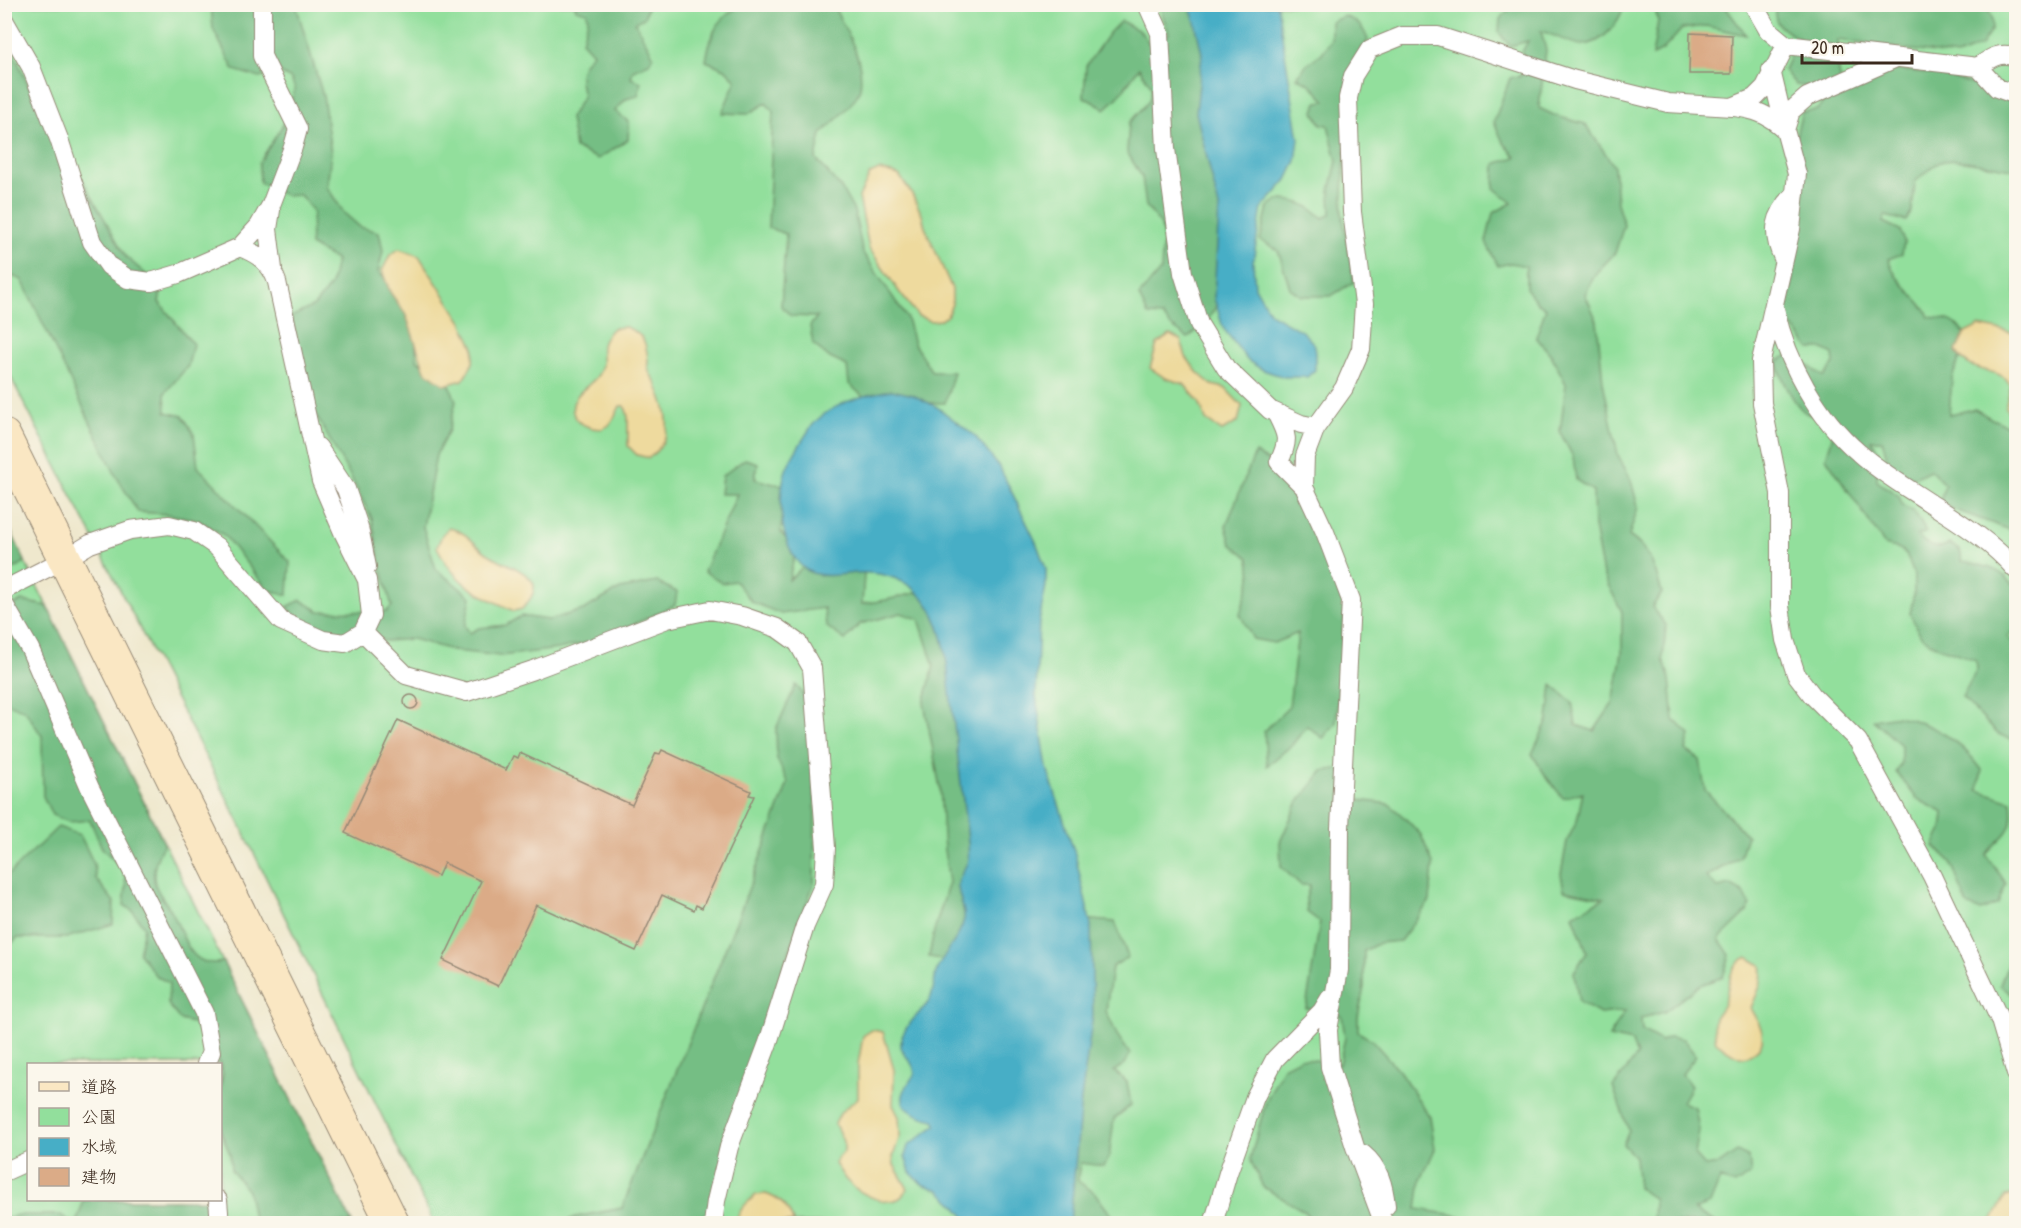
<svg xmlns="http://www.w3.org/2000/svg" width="2021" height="1228" viewBox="0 0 2021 1228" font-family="'Patrick Hand','Klee One',sans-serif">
<rect width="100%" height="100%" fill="#fbf7ec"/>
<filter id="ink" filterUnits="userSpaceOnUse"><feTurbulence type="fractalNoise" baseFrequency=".0167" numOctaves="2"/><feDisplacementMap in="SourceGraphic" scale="12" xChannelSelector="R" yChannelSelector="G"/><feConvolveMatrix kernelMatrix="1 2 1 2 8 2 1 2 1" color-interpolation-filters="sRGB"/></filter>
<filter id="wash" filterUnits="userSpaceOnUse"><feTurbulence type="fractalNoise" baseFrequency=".008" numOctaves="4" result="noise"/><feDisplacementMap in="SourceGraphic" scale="24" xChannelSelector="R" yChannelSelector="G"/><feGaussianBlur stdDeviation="1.35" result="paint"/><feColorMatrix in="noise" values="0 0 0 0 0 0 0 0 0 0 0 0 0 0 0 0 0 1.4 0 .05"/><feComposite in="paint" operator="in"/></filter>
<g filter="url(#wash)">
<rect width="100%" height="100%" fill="#efe8cd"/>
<path fill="#92df9c" stroke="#66845d" stroke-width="1.5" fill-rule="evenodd" d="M5 5H2016V1223H434L231 806 5 366Z
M4 519 352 1223H5ZM28 1064H220V1200H28Z"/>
<path fill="#75be84" stroke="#587451" stroke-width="1.5" d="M1776 4H1985L1992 18V29L1981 46 1957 56 1838 40 1839 73 1844 92 1888 69 1938 74 1983 87 2005 97H2016V169C1997 168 1957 156 1941 162 1934 164 1921 177 1915 182L1912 211 1906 221 1885 216 1883 222 1900 230 1904 242 1902 254 1888 259 1896 276 1926 310 1929 317C1950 319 1957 320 1967 339L1952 378 1949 414 1975 409 1992 419 2016 429V526L2013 531 1944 506 1941 498 1945 485 1930 470 1916 477 1898 476 1890 467 1882 440H1871L1878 451 1877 481 1899 496 1903 506 1914 511 1926 532 1917 536C1930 547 1934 550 1950 544L1960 550 1962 561C1983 565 2005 569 2016 589V630L2007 637 2016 644V741L1998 734 1962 697 1977 669 1976 660 1936 646 1921 636 1910 614 1914 593V575L1907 556 1900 549 1885 545 1826 458 1837 422C1825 413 1824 418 1811 415 1796 412 1780 375 1777 361L1798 351 1802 361 1824 377 1834 364 1833 354 1823 349H1810L1786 318 1798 243 1803 183 1795 140 1802 112 1817 110 1827 97 1813 87 1796 85 1784 70 1798 38C1783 30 1771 24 1776 4Z
M211 5H296L323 96 331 153 327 187 344 213 360 227 379 232 383 251 378 272 394 287 415 335 417 360 448 380 456 401 449 430 436 455 423 527 436 569 471 597 465 626 470 633 479 628 506 625 521 616 549 620 583 610 620 589 657 582 677 592 675 605 600 640 558 649 500 656 455 651 413 639 386 641 337 634 301 620 287 607 301 600 319 611 386 612 392 606 380 564 372 519 352 479 314 412 291 317 314 306 331 285 336 260 310 245 313 211 300 195H285L260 183 259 163 284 123 295 89 291 79 277 71 260 78 234 70 213 29Z
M575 5H648L644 18 635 22 653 55 649 63 633 70 631 78 641 82 638 96 626 99 615 111 629 122 628 140 598 159 575 148 570 118 583 96C578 77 578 67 593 53L582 41 588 20 587 12 576 9Z
M734 5H833C845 30 865 58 860 88 858 100 831 125 821 134L816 159 841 188 854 211 863 253 907 318 914 344 932 372H954L945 403H918L865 398 849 384 847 366 830 358 813 344 810 326 817 317 791 316 781 306 786 234 768 228 773 111 766 103 748 114 722 113 736 80 725 69 706 61C710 36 715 22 736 8Z
M1159 5H1201L1217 146 1224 292 1207 322 1188 338 1171 326 1162 316 1148 315 1139 296 1161 270 1163 239 1161 225 1146 206 1142 177 1127 152 1129 123 1149 101 1152 87 1139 68 1118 97 1105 109 1084 97 1086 66 1109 33 1121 21 1140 31 1153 48 1169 33Z
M1513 5H1625C1618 23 1604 44 1582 45 1573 45 1551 34 1541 31L1546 50 1539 108 1556 116 1585 124 1614 166 1617 203 1624 225 1615 253 1596 273 1585 294 1597 321 1603 382 1618 455 1631 480 1638 507 1629 536C1651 550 1655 569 1662 593L1652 607 1666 625 1663 659 1670 679 1674 720 1690 735 1686 750 1700 760 1705 790 1747 836 1740 857 1706 877 1718 888 1730 885 1744 893 1750 905 1747 912 1719 939 1730 955 1723 977 1700 985 1664 1012 1641 1018 1642 1030 1661 1041 1670 1037 1683 1039 1696 1056 1682 1074 1691 1086 1682 1102 1695 1107 1699 1130 1695 1155 1705 1166 1720 1164 1737 1152 1749 1158 1751 1174 1735 1185 1720 1179 1710 1204 1694 1210 1716 1223H1653L1654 1199 1638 1188 1635 1157 1623 1144 1629 1131 1613 1087 1637 1056 1632 1042 1609 1037 1625 1011 1600 1014 1579 1002 1574 972 1587 952 1573 915 1604 898 1564 890 1561 874 1567 841 1577 821 1583 792 1563 798 1547 778 1532 754 1548 720 1552 685 1572 702 1576 725 1594 731 1613 703 1622 653V612L1603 575 1594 527 1593 491 1576 480 1573 457 1560 432 1566 384 1551 355 1536 337 1546 308 1538 304 1526 288V266L1511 263 1498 266 1486 242 1493 213 1512 203 1494 188 1495 164 1516 157 1503 142 1494 122 1510 78 1525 74 1522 52 1528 41 1510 46 1499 33 1500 19Z
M1654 5H1724L1746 35 1706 26 1682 29 1663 50 1652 56 1658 21Z
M1344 16C1358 21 1363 27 1368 40L1349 73 1342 213 1354 282 1331 296H1301L1290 288 1278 250 1260 240 1268 207 1277 200C1298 200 1307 204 1323 218L1331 214 1330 191 1337 161 1328 125 1321 124 1314 112 1317 102 1326 101 1310 84 1297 77 1307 64 1322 53 1331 40V22Z
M4 42 13 52 51 134 79 174 126 257 162 288 159 302 193 344 188 366 165 393 166 412 183 416 194 434 198 467 290 562 288 595 268 590 224 535 196 519 166 514 138 512 116 476 22 280 5 273Z
M1255 453 1274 465 1312 522 1345 608 1336 723 1323 738 1307 726 1292 745 1267 766 1264 731 1289 707 1298 633 1274 643 1253 639 1240 614 1251 578 1249 558 1231 544 1226 526Z
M745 459 758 463 755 479 774 484 786 485 781 533 796 549 789 580 817 553 865 561 862 604 886 600 927 590 996 704 965 931 945 960 929 957 934 931 949 882 944 850 940 788 924 703 934 666 919 619 901 613 860 624 845 640 826 626 824 608 781 614 752 602 735 581 722 583 704 571 737 494H720L722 476Z
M5 519 25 561 19 567 5 570Z
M22 601 47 606 164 843C158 856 151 868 155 884 157 893 167 903 172 912 184 934 188 970 223 962L352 1223H256L253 1218 248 1191 231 1170 230 1154 221 1132 220 1088 223 1074 220 1064 193 1023 180 1020 168 1004 169 983 156 976 139 953 144 927 132 910 124 905 126 887 124 870 102 848 90 820 69 822 52 815 43 796 42 736 25 710 5 702V608Z
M796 685 808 700 815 802 814 883 760 1033 708 1223 559 1224 576 1217 622 1208 740 912 788 783 777 759 776 729Z
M1898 716C1934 724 1960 740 1982 770L1978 790 2011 801C2015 837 2003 831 1986 855L2006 883 1998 904 1981 911 1967 905 1951 862 1934 846 1942 830 1944 813 1917 799 1896 772 1901 764V745L1873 720Z
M1349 767 1359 800 1389 804 1407 820 1421 835 1433 864 1430 901 1400 941 1379 943 1364 951V987L1358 1017V1032L1372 1040 1400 1072 1430 1117 1435 1149 1421 1180 1417 1209 1460 1216V1223H1312L1313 1221 1304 1211 1263 1187 1250 1159 1266 1102 1283 1067 1301 1058 1339 1064 1345 1038 1342 1016 1306 1008 1320 922 1307 912 1306 898 1310 885H1301L1281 867 1280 842 1297 804 1323 771Z
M58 827 80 835 94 864 96 879 114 902 113 924 66 938H17L5 950V878Z
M1081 919 1115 922 1128 957 1112 967 1106 1011 1117 1035 1130 1054 1125 1064 1114 1071 1127 1082 1131 1105 1114 1119 1109 1158 1104 1166 1080 1163 1078 1181 1095 1193 1114 1219 1115 1223 1053 1224Z
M2016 949V998L2000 985 2012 951Z
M84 1200H206L211 1206 212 1223 76 1224Z
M17 1215H61L72 1223H5V1219Z"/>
<path fill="#eeda9e" stroke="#94825e" stroke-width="1.5" d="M879 170 899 175 912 194 922 215 925 227 952 289V304L947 316 941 320 931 321 918 316 900 293 869 248 859 197 870 174Z
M399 249 419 256 462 322 474 348 473 363 463 380 445 385 425 371 406 315 390 292 382 271 390 255Z
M1979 326 2013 333 2016 330V417L2010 414 2005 407 2011 386C2000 364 1972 378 1956 351L1965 333Z
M626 327C644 335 646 341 648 360 648 363 647 366 648 369 650 375 655 380 657 386 669 412 675 438 649 458L637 455 628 446V417L625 406H620C617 412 614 421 608 426 598 433 575 425 573 412 570 394 590 387 598 375 610 356 591 350 613 328Z
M1170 335 1181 340 1186 357 1198 373 1212 385 1225 388 1242 406 1238 422 1222 431 1206 420 1199 402 1184 384 1165 378 1150 368 1157 344Z
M449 528C470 532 474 547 492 556 502 562 532 573 534 585 535 595 528 602 522 609L514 611C477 593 456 586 437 547L442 535Z
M1747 957 1761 965C1764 982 1757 993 1751 1008 1759 1022 1771 1042 1753 1053 1749 1056 1745 1058 1740 1057 1732 1055 1723 1047 1716 1042 1715 1035 1713 1025 1715 1018 1717 1014 1721 1010 1723 1006 1731 988 1725 967 1747 957Z
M872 1030 883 1032 894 1070 893 1105 899 1117 900 1136 893 1156 894 1165 908 1189C905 1192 902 1198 898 1199 883 1207 856 1191 846 1180 842 1175 839 1169 835 1164L838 1157 844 1152V1143L835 1124 841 1112 858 1098V1064L863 1036Z
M766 1194C782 1200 787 1206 793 1221L792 1223H737C736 1212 747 1202 756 1195Z
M2016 1194V1223H1992V1221L2005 1197Z"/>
<path fill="#47aec6" stroke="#416c72" stroke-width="1.5" d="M1189 5H1277L1299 139 1296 161 1287 180 1262 208 1253 262 1255 287 1270 313 1303 332 1315 345V370L1307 377H1284L1263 370 1248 361 1223 328 1214 298 1219 207 1196 113 1202 54 1195 22Z
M892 390 913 395 937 407 975 436 1000 468 1036 542 1046 569V586L1039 622 1036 696 1047 768 1075 854 1091 925 1093 1015 1081 1100 1070 1223H970L953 1203 939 1190 922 1184 910 1172 905 1156 908 1146 936 1125 934 1120C920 1117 895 1109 905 1090 907 1084 912 1079 915 1073 913 1059 902 1056 901 1046 900 1027 920 1015 929 1001 935 991 933 978 938 967 946 951 960 937 964 919 966 910 957 895 958 884 959 877 964 870 967 863 970 855 968 841 967 832 961 788 957 745 951 702 947 669 947 634 929 606 913 580 883 571 855 573 840 575 824 578 810 572 779 557 775 492 788 465 794 453 802 441 809 430 825 405 865 394 892 390Z"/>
<g id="blocks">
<path fill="#dbab87" d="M1690 33 1732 35 1731 74H1689Z
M404 702a7 7 0 1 1 14 0a7 7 0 1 1-14 0Z
M398 720 506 770 513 756 518 758 520 753 632 805 656 753 660 754 662 750 751 791 749 795 754 796 702 908 696 905 694 910 662 895 636 951 536 905 498 986 443 960 481 881 444 863 438 876 345 833Z"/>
</g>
</g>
<g filter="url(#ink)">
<use href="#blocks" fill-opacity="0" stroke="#958976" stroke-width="1.5"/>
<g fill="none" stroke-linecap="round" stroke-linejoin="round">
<g stroke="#958976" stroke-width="20">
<path id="lane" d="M1147 4 1160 33 1166 149 1183 273 1199 324 1226 368 1270 410 1301 424 1316 427
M1753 4 1768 30 1786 45 1978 67C1990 58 2002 50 2016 58
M4 20 31 67 59 139 92 242 109 266 128 279 151 282 178 274 240 247 259 226 271 205 293 147 298 129 262 56V4
M1896 58 1807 97 1791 111 1785 130 1797 174 1791 229 1761 361 1762 403 1780 493V606L1785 640 1796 674 1812 695 1858 741 1932 876 2000 1020 2016 1074
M1978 67 1997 88 2011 93 2016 90
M1771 70 1785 128
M1734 107C1755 109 1769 115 1785 130
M271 210 268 229 273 269
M1783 258C1771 232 1774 216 1794 195
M1775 309C1787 363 1817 417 1859 453 1880 472 1906 487 1930 503 1961 523 1992 542 2016 570
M1276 413C1287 435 1290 439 1279 462L1304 487 1325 532 1351 600 1340 828 1339 970 1328 1030 1330 1067 1355 1147 1384 1224
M318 447 346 489 359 527 367 567
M1304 487 1305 456 1316 427 1344 388 1361 349 1364 304 1352 212 1348 98 1353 76 1370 49 1402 36H1438L1575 80 1668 103 1732 107 1754 98 1765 87 1786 45
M4 590 65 559 90 544 130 530 169 525 194 531 217 547 281 621 323 640 345 643 363 632 371 615 367 580 343 532 321 481 277 282C271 263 258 254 240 247
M4 604 30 649 90 788 204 1013 211 1052 206 1064
M363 632 406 675 467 692 533 670 667 619 710 610 742 616 777 628 798 643 812 668 826 848 824 884 805 926 768 1043 729 1147 716 1201 713 1224
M1363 1154C1379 1167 1384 1186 1386 1206
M4 1172 28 1161
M218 1200 220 1224
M1213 1224 1228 1173 1255 1097 1275 1059 1322 1011 1330 998"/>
</g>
<g stroke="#958976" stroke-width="35">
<path id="secondary" d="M4 436 393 1224"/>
</g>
<use href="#lane" stroke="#fff" stroke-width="18"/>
<use href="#secondary" stroke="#fae7c3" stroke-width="33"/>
</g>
</g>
<rect width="2021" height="1228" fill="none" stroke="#fbf7ec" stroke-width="24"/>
<rect x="27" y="1063" width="195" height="138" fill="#fbf7ec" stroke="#aea59a" stroke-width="1.5"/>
<rect x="39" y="1082" width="30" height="9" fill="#fae7c3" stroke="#aea59a" stroke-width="1.5"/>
<text x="81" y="1093" font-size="18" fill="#3b2a1e">道路</text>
<rect x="39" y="1108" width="30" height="18" fill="#92df9c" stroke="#aea59a" stroke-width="1.5"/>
<text x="81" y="1123" font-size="18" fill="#3b2a1e">公園</text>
<rect x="39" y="1138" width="30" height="18" fill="#47aec6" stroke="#aea59a" stroke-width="1.5"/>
<text x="81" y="1153" font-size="18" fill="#3b2a1e">水域</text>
<rect x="39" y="1168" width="30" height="18" fill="#dbab87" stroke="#aea59a" stroke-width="1.5"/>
<text x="81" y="1183" font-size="18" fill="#3b2a1e">建物</text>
<path d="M1802 54v9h110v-9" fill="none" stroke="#3b2a1e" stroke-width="3"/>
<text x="1811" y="54" font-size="18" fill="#3b2a1e" stroke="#fbf7ec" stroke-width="4.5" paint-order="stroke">20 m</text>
</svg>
